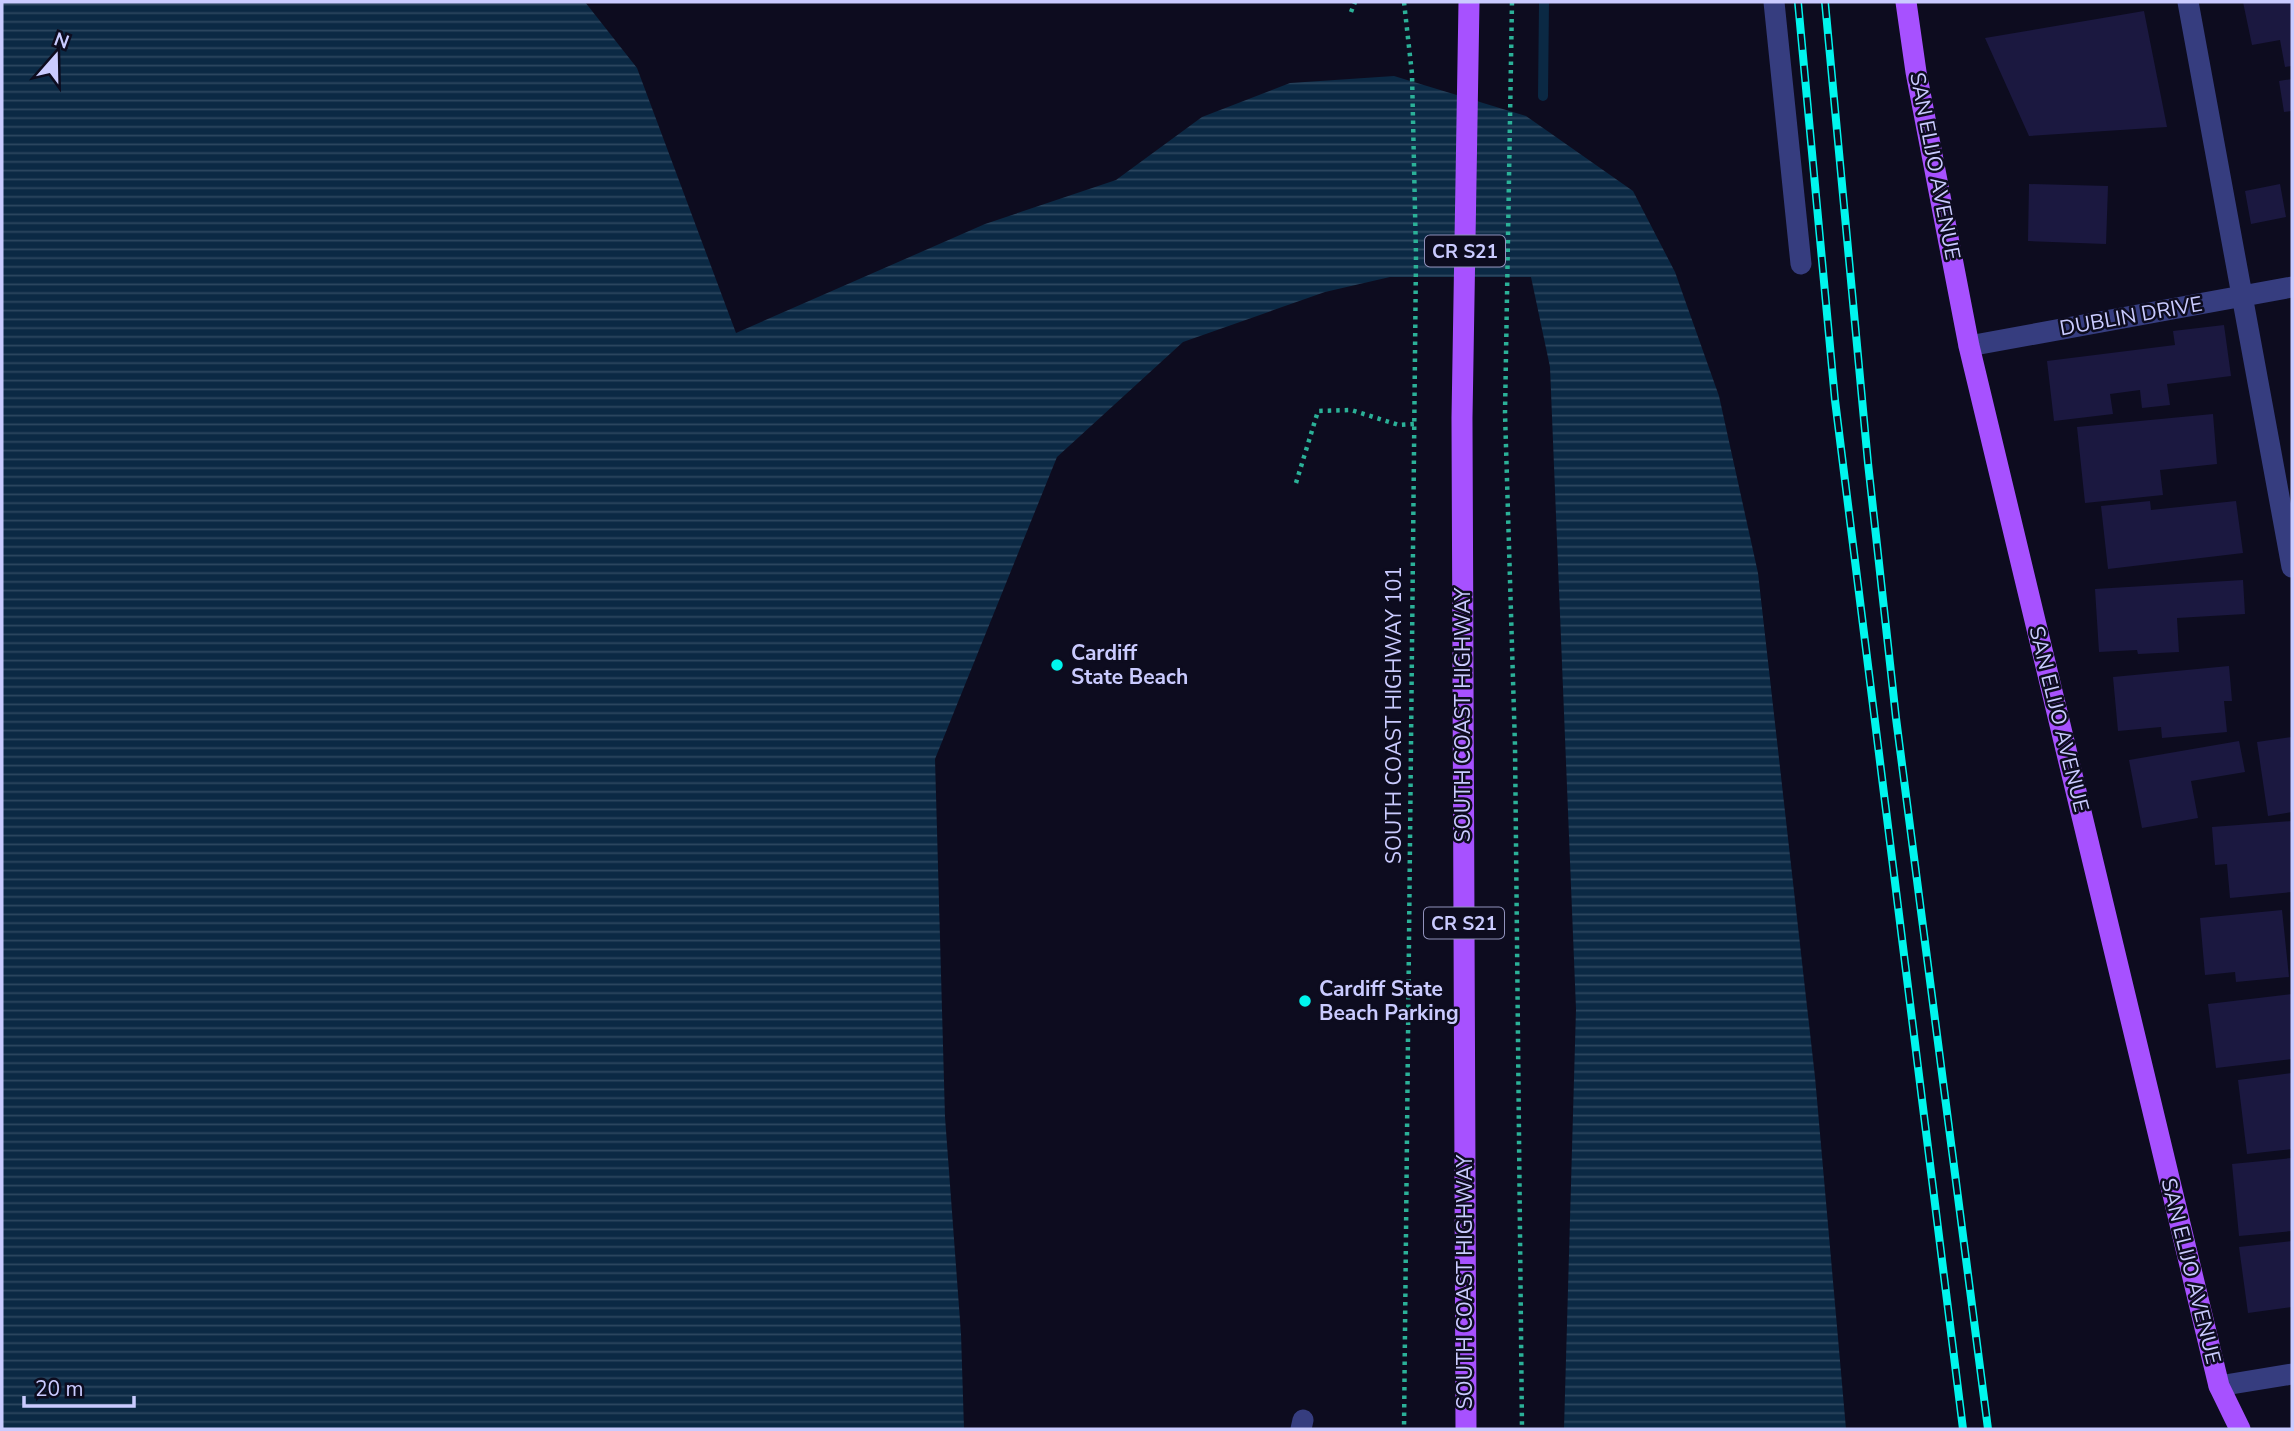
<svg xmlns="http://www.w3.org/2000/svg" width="2294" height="1431" viewBox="0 0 2294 1431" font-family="'Nunito Sans',sans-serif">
<defs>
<pattern id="water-rules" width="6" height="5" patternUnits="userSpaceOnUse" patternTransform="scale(1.75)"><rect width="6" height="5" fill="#0b2944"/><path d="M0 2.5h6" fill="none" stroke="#2d4760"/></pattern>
</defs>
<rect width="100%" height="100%" fill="#0d0c1f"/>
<path fill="url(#water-rules)" d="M2 2H585L637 68 736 333 985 224 1116 180 1202 117 1290 83 1394 76 1526 116 1633 191 1675 272 1719 396 1758 573 1815 1077 1846 1429H1564L1576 1009 1550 367 1531 277H1390L1325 292 1183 342 1057 457 935 759 945 1117 961 1334 964 1429H2Z"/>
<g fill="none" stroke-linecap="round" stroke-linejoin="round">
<path stroke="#0b2944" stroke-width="10" d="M1543 96 1544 2"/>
</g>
<path fill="#1b1840" d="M2243 2H2292V66L2285 67 2280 40 2252 45Z
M2144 11 2167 127 2029 136 1985 38Z
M2292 79V111L2284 112 2279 81Z
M2029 184 2108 186 2106 244 2028 241Z
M2280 184 2286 217 2251 224 2245 191Z
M2224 325 2231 376 2167 384 2170 405 2142 408 2140 390 2110 394 2113 414 2054 421 2047 361 2175 345 2173 331Z
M2213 414 2217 464 2160 470 2163 495 2085 503 2077 427Z
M2150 501 2151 510 2236 501 2243 553 2108 569 2101 506Z
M2243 580 2245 614 2177 618 2179 652 2138 654 2137 650 2099 652 2095 589Z
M2229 666 2232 701H2224L2227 732 2162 738 2161 727 2118 731 2113 677Z
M2292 737V812L2268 816 2257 742Z
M2239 741 2245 772 2191 781 2198 818 2142 828 2129 760Z
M2292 821V892L2230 898 2227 864 2215 865 2212 827Z
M2282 910 2289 977 2236 982 2235 972 2205 975 2200 918Z
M2292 994V1059L2216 1068 2208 1004Z
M2292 1073V1149L2247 1154 2238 1080Z
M2292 1158V1231L2239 1236 2232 1164Z
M2292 1241V1307L2248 1313 2239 1247Z"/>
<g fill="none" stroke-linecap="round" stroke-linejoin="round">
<path stroke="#2bb198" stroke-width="4.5" stroke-dasharray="3.5 5" stroke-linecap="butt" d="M1404 2 1412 74 1416 256 1404 1429
M1512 2 1505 413 1515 746 1522 1429
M1351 12 1355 2
M1296 483 1318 411 1351 410 1399 425 1414 424"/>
<path stroke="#363d7f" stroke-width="21" d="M1774 2 1801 264
M2188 2 2292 567
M1969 346 2292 287
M2219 1386 2292 1374
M1301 1429 1303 1420"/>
<path stroke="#a751ff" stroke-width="21" d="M1906 2 1916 72 1969 346 2219 1386 2240 1429
M1466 1429 1462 418 1469 2"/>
<g stroke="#00f5ed" stroke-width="8">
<path id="rail" d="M1798 2 1835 400 1963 1429
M1825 2 1868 463 1896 718 1988 1429"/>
</g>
<use href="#rail" stroke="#0d0c1f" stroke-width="5" stroke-dasharray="16" stroke-linecap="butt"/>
</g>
<g fill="#00f5ed" stroke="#0d0c1f" stroke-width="2.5">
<circle cx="1057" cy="665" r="7"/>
<circle cx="1305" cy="1001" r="7"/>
</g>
<g text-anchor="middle" stroke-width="5" stroke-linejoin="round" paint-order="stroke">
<g fill="#0d0c1f" stroke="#9192bc" stroke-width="2">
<rect x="1425" y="235.5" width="80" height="31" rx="5"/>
<rect x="1424" y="907.5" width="80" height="31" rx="5"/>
</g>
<g font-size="19" font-weight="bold" fill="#cacbff">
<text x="1465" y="258">CR S21</text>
<text x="1464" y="930">CR S21</text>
</g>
<g font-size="21" fill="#cacbff" stroke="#0d0c1f">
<text transform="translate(1935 166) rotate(79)" y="7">SAN ELIJO AVENUE</text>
<text transform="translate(2131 316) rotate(-10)" y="7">DUBLIN DRIVE</text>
<text transform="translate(1394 715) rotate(-90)" y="7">SOUTH COAST HIGHWAY 101</text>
<text transform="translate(1463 715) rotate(-90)" y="7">SOUTH COAST HIGHWAY</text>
<text transform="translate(2059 719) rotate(76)" y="7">SAN ELIJO AVENUE</text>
<text transform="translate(2191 1271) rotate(76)" y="7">SAN ELIJO AVENUE</text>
<text transform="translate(1465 1282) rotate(-90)" y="7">SOUTH COAST HIGHWAY</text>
</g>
<g font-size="21" font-weight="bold" fill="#cacbff" stroke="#0d0c1f" text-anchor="start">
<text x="1071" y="660">Cardiff<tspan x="1071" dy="24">State Beach</tspan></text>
<text x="1319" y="996">Cardiff State<tspan x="1319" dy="24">Beach Parking</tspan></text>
</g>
</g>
<rect width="2294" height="1431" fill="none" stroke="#cacbff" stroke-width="7"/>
<g transform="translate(56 56) rotate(20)" stroke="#0d0c1f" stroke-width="5" paint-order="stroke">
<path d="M0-5L12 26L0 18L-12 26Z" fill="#cacbff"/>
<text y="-10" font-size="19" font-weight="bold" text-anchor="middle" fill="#cacbff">N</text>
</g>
<path d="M24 1396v10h110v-10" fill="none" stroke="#cacbff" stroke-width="3.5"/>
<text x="35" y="1396" font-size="21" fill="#cacbff" stroke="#0d0c1f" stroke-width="5" paint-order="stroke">20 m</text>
</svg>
